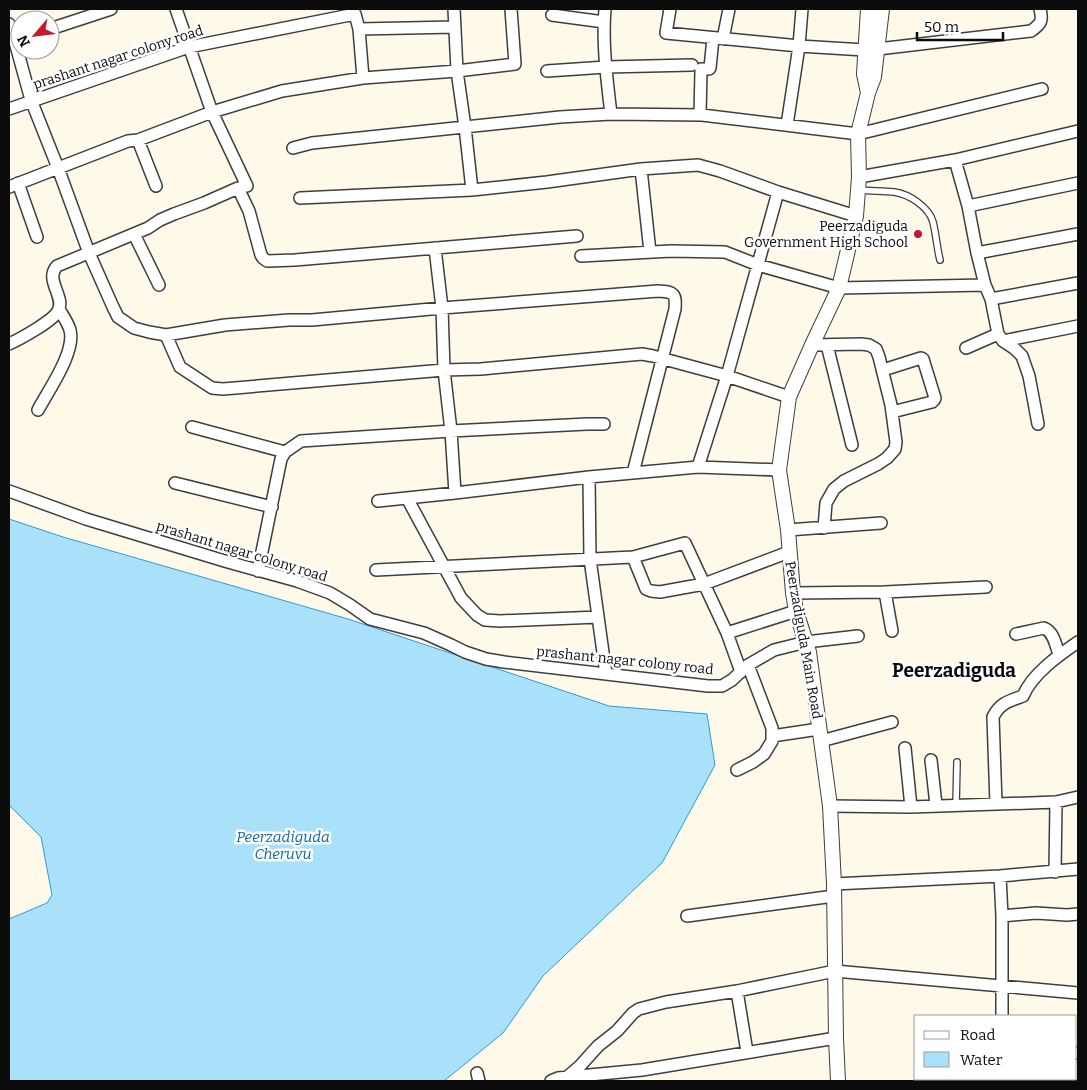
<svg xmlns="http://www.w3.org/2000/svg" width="1087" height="1090" viewBox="0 0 1087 1090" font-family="Bitter,serif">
<rect width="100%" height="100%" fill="#fff9e9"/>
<path fill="#aae1fa" stroke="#2c9cd6" d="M9 519 63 537 348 619 609 706 707 714 715 765 662 863 543 976 503 1033 444 1081H9V919L47 903 52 895 41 837 9 805Z"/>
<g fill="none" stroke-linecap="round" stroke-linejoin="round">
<g stroke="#3e3e3e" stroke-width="8">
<path id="service" d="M859 190C871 191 883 191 894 192 909 194 929 207 933 222 936 234 937 248 940 260
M956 806 957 762
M967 1081V1079"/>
</g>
<g stroke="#3e3e3e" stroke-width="14">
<path id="minor" d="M454 9 457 71 465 127 472 190
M605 9C602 44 607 80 611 114
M670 9 666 33 799 46 865 50
M552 15 604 22
M9 24 15 42 31 100 58 168 89 253 113 307 118 317 134 328 149 332 166 335 225 325 289 320H312L442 308 658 291C674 292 676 293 675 309L633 473
M50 29 111 9
M359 29 455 27
M723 39 729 9
M878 49 1031 31C1041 24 1043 21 1040 9
M547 71 606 67 692 65
M9 109 189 47 355 14 359 29 363 78
M700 115 701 71V69H709L710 68 713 38
M787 125 799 46 802 9
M138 140 156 186
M293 148 312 143 560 117 611 114 702 115 858 134 1042 89
M955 160 968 206 977 253 985 285 991 299 998 334 1003 341 1015 349 1022 356 1029 376 1038 424
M641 169 650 252
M859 177 955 160 1078 131
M18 183 37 237
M9 187 128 141 138 140 212 112 282 91 363 78 457 71 515 64 511 9
M238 188 249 211 261 255 263 258 267 261 295 260 577 236
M300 198 472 190 547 182 641 169 698 165 720 171 778 192 856 216
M968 206 1078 183
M134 234 159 285
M435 248 442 308 444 370 451 431 455 493
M977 253 1078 234
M581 256 671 251 725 252 758 265 839 288 985 285
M991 299 1078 283
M166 335 180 367 212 388 223 389 444 370 481 369 642 354 653 356 727 376 789 397
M1003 341 1078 326
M9 344C20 339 53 321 58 311 66 297 44 280 57 266L148 228 160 220 174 214 204 203 238 188 247 186 212 112 176 9
M812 345 861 344 869 345 876 349 879 357 891 405 896 442 895 449 887 458 878 464 844 481 834 489 826 503 824 528
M827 345 852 445
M966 348 998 334
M883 370 921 358 923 359 935 398 934 400 932 402 892 412
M38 410C48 391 76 352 70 330 68 323 63 316 59 309
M192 427 285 452
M698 467 727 376 778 192
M589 477 590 559 606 674
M175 483 272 507
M9 491 86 519 228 562 297 581 330 593 350 605 370 619 424 633 451 645 465 652 486 659 504 662 708 686H722L732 680 748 665 774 650 806 642 858 636
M407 498 461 598 477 615 485 620 500 621 598 617
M378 501 455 493 589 477 698 467 779 470
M788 530 881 523
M633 557 642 579 646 589 651 591 660 592 704 584 789 552
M376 570 633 557 685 543 727 633 741 672
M258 571 281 459 285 452 301 441 451 431 587 424H604
M885 592 892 631
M793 593 885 592 986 587
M727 633 796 611
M1016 634 1044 628C1054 632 1056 646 1059 655
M772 736 819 729
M821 741 892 722
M905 748 911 807
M931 760 936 805
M737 770 753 762 764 754 772 741V728L748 665
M996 804 993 717C1000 703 1009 701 1023 696 1032 674 1059 655 1078 642
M830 806 911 807 1056 802 1078 797
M1055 872 1056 802
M1000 876 1002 916V1016
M834 884 1000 876 1078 869
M687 916 834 896
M1002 916 1036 913 1067 915 1078 914
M737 991 747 1052
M1076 1053H1078
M477 1073 479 1081
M566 1078 580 1066 598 1046 617 1031 633 1013 639 1009 666 1002 737 991 835 971 1078 993
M551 1081 558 1078 642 1070 836 1038"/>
</g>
<g stroke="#3e3e3e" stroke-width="16">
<path id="tertiary" d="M868 9 864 74 868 93 874 77 882 9
M838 1081 836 1038 834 884 830 806 809 652 796 611 793 593 788 530 779 470 789 397 812 345 839 288 856 216 859 177 858 134 868 93"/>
</g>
<use href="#service" stroke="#fff" stroke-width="5.5"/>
<use href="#minor" stroke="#fff" stroke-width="11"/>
<use href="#tertiary" stroke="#fff" stroke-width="14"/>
</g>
<circle fill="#c31b2d" stroke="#fff" stroke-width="2" cx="918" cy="234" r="5"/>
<g text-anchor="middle" stroke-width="5" stroke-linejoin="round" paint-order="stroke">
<g font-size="14" fill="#0b0b0b" stroke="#fff">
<text transform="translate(118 57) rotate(-18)" y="5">prashant nagar colony road</text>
<text transform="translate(242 551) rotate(17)" y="5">prashant nagar colony road</text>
<text transform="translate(804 640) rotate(80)" y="5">Peerzadiguda Main Road</text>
<text transform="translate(625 660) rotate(6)" y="5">prashant nagar colony road</text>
</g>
<g font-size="14" fill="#0b0b0b" stroke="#fff" text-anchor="end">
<text x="908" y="231">Peerzadiguda<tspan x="908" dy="16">Government High School</tspan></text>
</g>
<g font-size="15" font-style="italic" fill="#0e6ba3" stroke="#fff">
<text x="283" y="842">Peerzadiguda<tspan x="283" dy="17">Cheruvu</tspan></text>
</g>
<g font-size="19" font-weight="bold" fill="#0b0b0b" stroke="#fff">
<text x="954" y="677">Peerzadiguda</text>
</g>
</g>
<rect width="1087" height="1090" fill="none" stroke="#0b0b0b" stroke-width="20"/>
<rect x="914" y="1015" width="162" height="65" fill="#ffffff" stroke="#9d9d9d"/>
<rect x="924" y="1031" width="25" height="8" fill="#ffffff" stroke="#9d9d9d"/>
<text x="960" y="1040" font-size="15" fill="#0b0b0b">Road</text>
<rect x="924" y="1052" width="25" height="15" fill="#aae1fa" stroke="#9d9d9d"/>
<text x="960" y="1065" font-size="15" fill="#0b0b0b">Water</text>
<g transform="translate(35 35) rotate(242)"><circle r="24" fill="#ffffff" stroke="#9d9d9d"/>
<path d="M0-4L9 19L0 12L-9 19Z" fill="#c31b2d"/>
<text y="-8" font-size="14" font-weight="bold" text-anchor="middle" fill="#0b0b0b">N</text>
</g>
<path d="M917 32v8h86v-8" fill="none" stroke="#0b0b0b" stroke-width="2.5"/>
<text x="924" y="32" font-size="15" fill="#0b0b0b" stroke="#ffffff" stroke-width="4" paint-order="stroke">50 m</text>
</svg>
